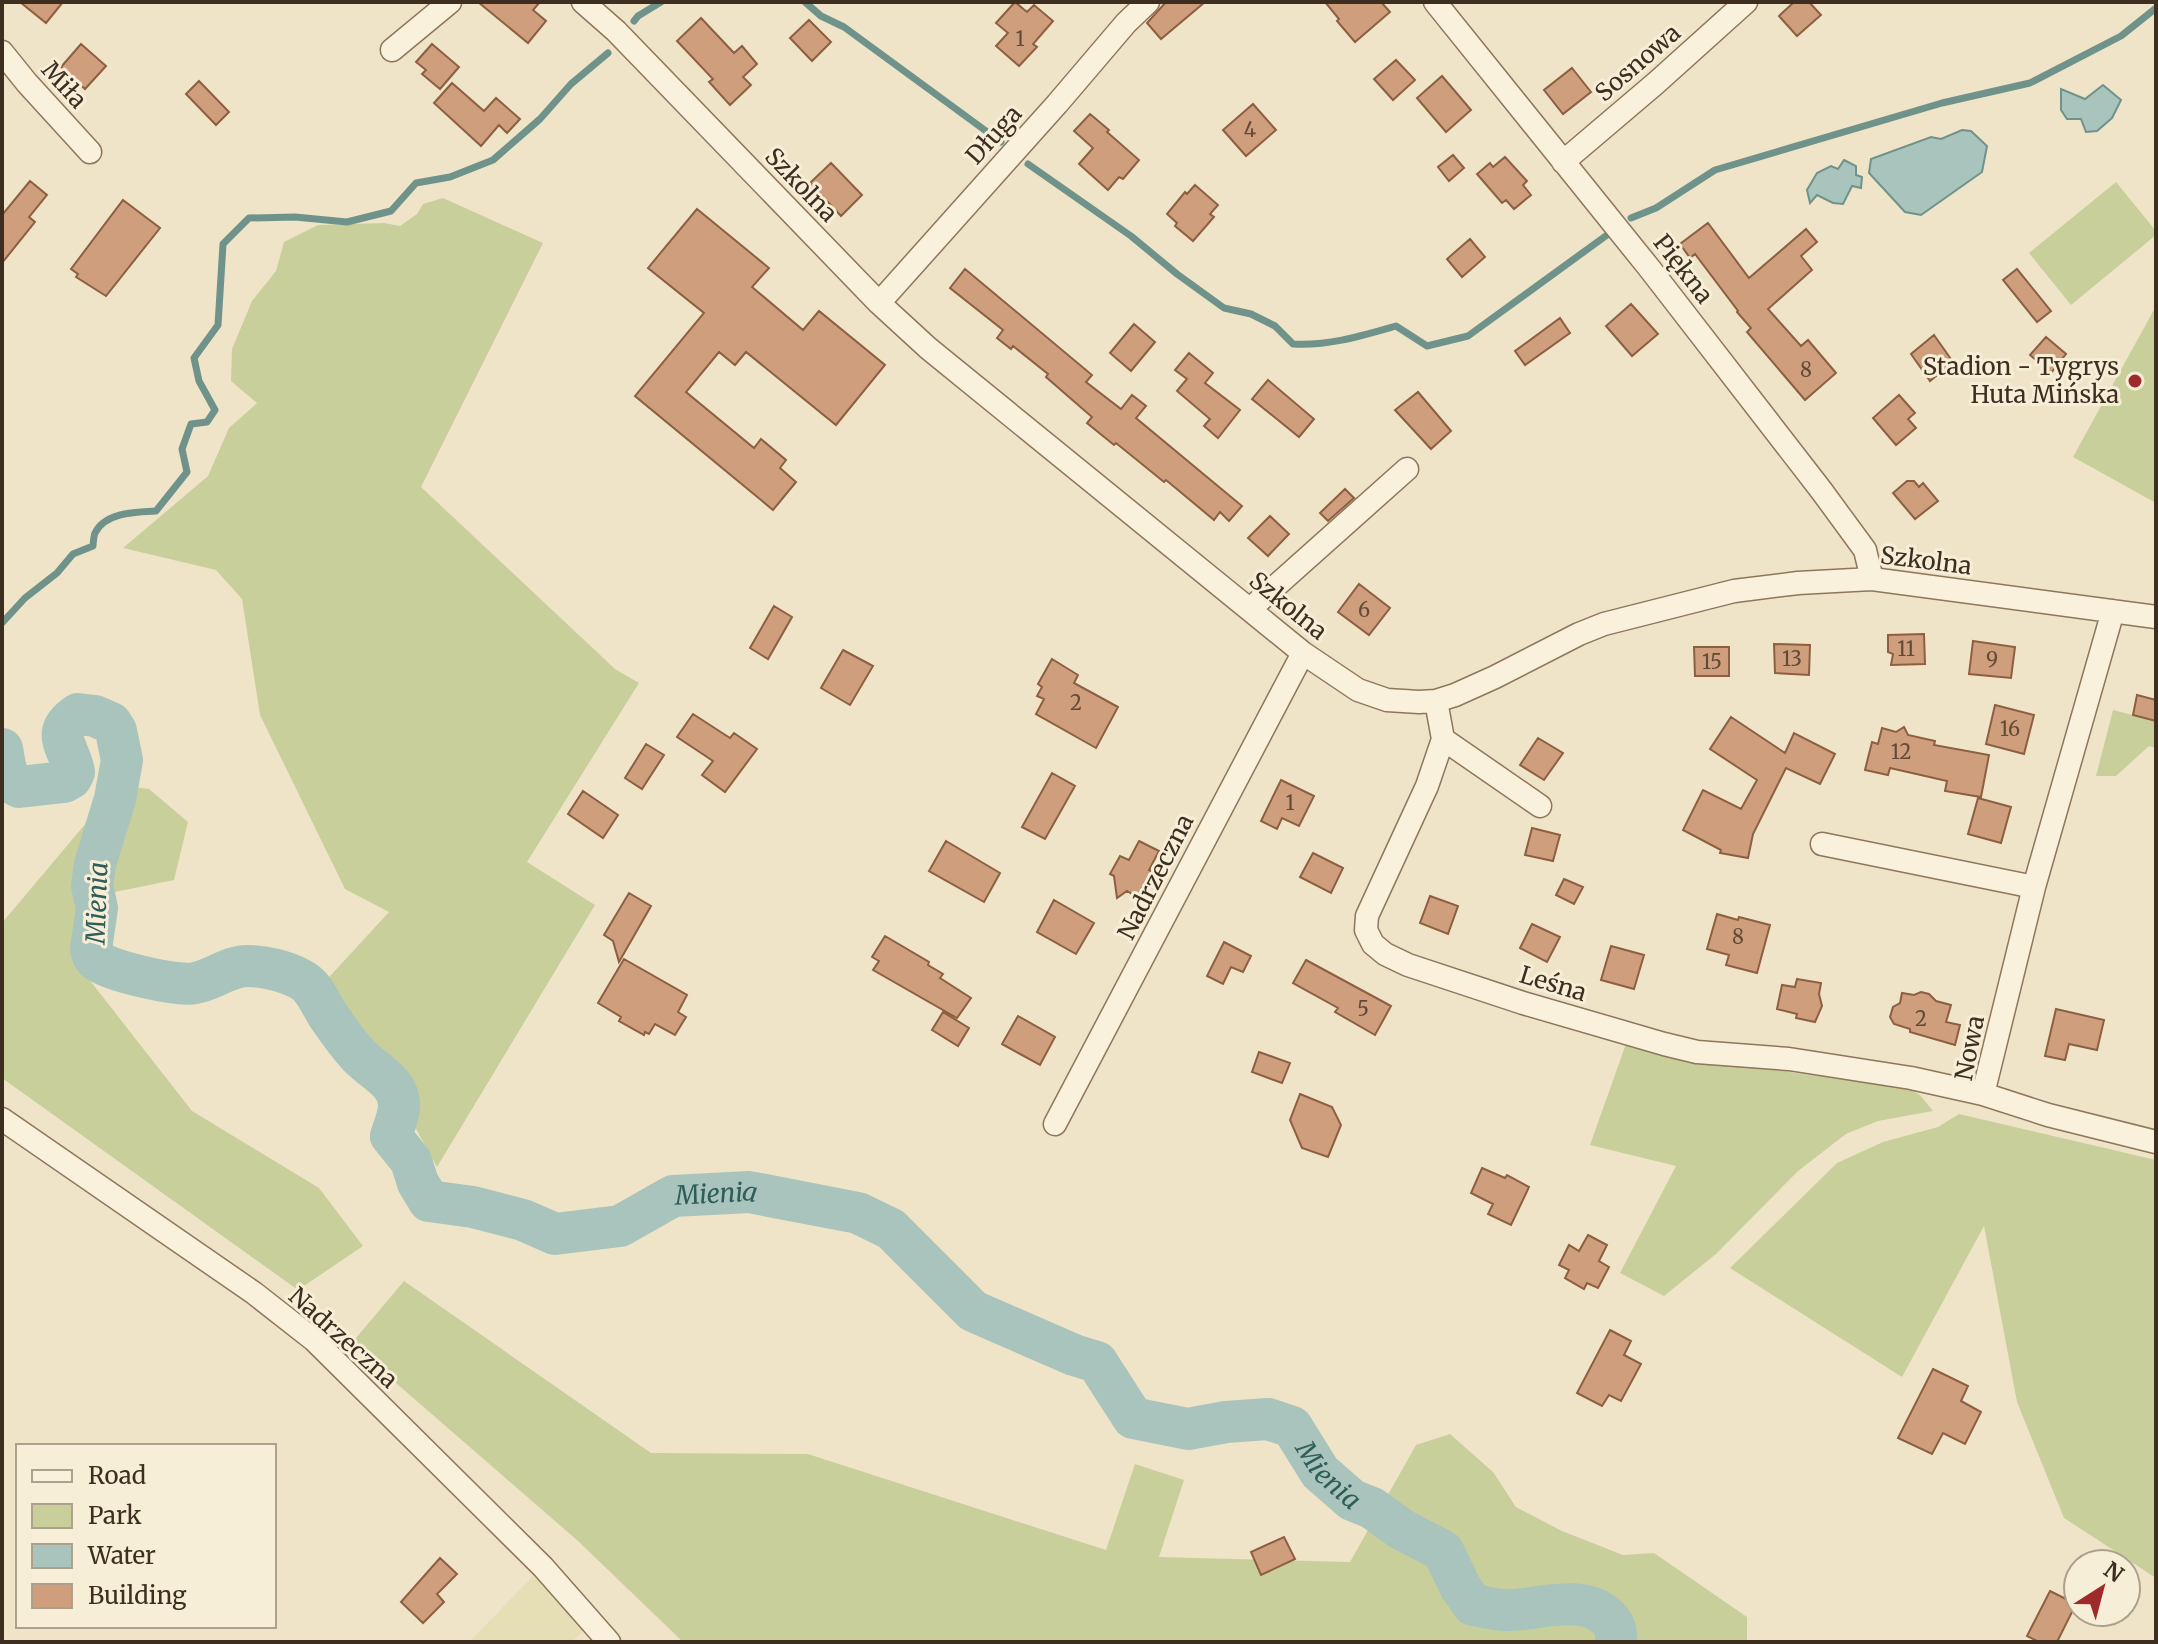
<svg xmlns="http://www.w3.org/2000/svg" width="2158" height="1644" viewBox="0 0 2158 1644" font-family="Merriweather,serif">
<rect width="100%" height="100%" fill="#f0e4c8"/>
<path fill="#e6deb5" d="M535 1574 583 1631 572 1642H469Z"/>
<path fill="#c9cf9b" d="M2116 182 2156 231V235L2071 305 2029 253Z
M443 198 543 243 421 487 615 669 639 683 527 862 595 905 437 1167 405 1109 403 1088 320 987 389 912 345 889 260 715 242 599 216 570 123 548 208 476 229 428 257 403 231 381 232 349 252 301 276 271 284 242 318 225 384 223 400 226 417 214 423 204Z
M2156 306V503L2073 457Z
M2113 710 2156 721V748L2149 746 2116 776H2096Z
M118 785 149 789 188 822 174 880 90 897 81 969 192 1111 319 1188 363 1246 298 1290 2 1078V923Z
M1627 1041 1795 1073 1904 1086 1920 1095 1933 1111 1878 1121 1846 1134 1798 1171 1716 1254 1664 1296 1620 1273 1676 1166 1590 1145Z
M1959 1114 2156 1160V1578L2064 1518 2017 1402 1984 1226 1902 1377 1730 1268 1837 1163 1883 1142 1938 1127Z
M404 1281 651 1453 808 1454 1106 1550 1135 1464 1184 1480 1159 1557 1350 1562 1416 1445 1450 1434 1493 1472 1516 1507 1562 1531 1623 1555 1654 1553 1747 1617V1642H683L578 1541 351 1344Z"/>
<path fill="#a9c4bc" stroke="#6f938a" stroke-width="2" d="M2103 85 2121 100 2112 118 2097 131 2086 132 2081 119H2067L2061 110V89L2085 99Z
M1962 130 1971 131 1987 146 1982 172 1921 215 1905 212 1869 173 1871 159 1931 137 1941 139Z
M1844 160 1856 166V175L1862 177 1861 188 1852 186 1843 204 1833 203 1817 195 1810 203 1807 190 1817 173 1831 166 1838 169Z"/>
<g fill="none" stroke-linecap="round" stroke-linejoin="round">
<path stroke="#6f938a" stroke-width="7" d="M805 2 821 16 844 27 1001 142
M634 21 638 16 661 2
M1028 164 1131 236 1177 274 1224 308 1251 314 1275 326 1293 344C1329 346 1361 336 1396 326L1427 346 1468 336 1607 235
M1631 218 1656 208 1715 170 1942 103 2030 83 2121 36 2156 8
M2 623 25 598 57 573 73 554 93 546C93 544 94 535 95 533 105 512 136 512 156 511L187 472 182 449 191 424 207 422 215 410 199 381 194 358 218 325 223 244 249 218 295 217 347 222 391 211 416 183 450 177 493 160 540 119 571 84 608 53"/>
<path stroke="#a9c4bc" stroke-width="42" id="s1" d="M2 749C5 763 5 780 19 787L64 782 71 778 74 772C69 746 49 733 78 714L95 716 111 723 116 731 122 760 115 799 95 864 92 886 97 908 91 949C92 955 95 960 101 963 117 972 178 987 195 983 214 980 228 966 247 966 264 966 285 971 300 979 315 986 320 1004 329 1017 338 1030 348 1044 359 1056 373 1071 400 1082 399 1106 399 1115 394 1127 391 1136L411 1161 418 1183 429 1201 473 1207 523 1220 555 1234 620 1226 673 1196 749 1192 858 1213 891 1229 973 1311 1074 1355 1097 1362 1133 1418 1188 1429 1226 1422 1268 1419 1292 1427 1320 1472 1352 1500 1372 1508 1401 1529 1443 1551 1461 1588 1473 1605C1486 1607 1499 1611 1511 1610 1541 1609 1586 1593 1609 1619 1615 1625 1617 1633 1616 1642"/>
</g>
<path fill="#cf9f7d" stroke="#8d5f41" stroke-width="2" d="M20 2H63L46 23Z
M478 2H540L533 10 546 21 528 43Z
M1015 2 1027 12 1034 5 1053 21 1033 44 1037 47 1019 66 996 46 1008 33 996 23Z
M1166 2H1205L1161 39 1147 23Z
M1325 2H1381L1390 12 1355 42 1337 21 1339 19Z
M1794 2H1809L1821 15 1797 36 1779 16Z
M701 18 734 53 742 46 757 64 743 77 751 85 730 105 709 82 713 79 677 41Z
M809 20 831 42 812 61 790 38Z
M81 44 106 66 85 89 61 67Z
M432 44 459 67 440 89 422 74 426 70 416 62Z
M1396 60 1415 80 1393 100 1374 79Z
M1572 68 1591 92 1563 114 1544 90Z
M1442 76 1471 110 1446 132 1417 98Z
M199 81 229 112 216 125 186 94Z
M452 83 484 111 496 98 520 119 507 133 499 125 481 146 434 103Z
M1253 104 1276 130 1246 156 1223 130Z
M1090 114 1109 130 1107 132 1139 160 1123 179 1119 177 1108 190 1079 164 1093 148 1074 131Z
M1453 155 1464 168 1449 181 1438 167Z
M1505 157 1527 181 1523 185 1531 195 1514 209 1506 200 1502 203 1477 174 1490 163 1493 167Z
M831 163 862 195 841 216 810 183Z
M30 181 47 195 29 217 35 222 2 263V215Z
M1195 185 1218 205 1210 214 1214 217 1193 241 1175 226 1177 223 1167 214 1185 192 1187 194Z
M123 200 160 228 106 296 76 277 78 274 71 269Z
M697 209 769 268 752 287 803 330 819 311 885 365 836 425 746 352 735 365 719 352 686 392 754 448 761 439 786 460 780 468 796 482 773 510 635 396 704 313 648 268Z
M1708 223 1749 278 1806 229 1817 242 1801 256 1812 270 1768 309 1801 346 1808 340 1836 373 1805 400 1747 332 1751 328 1737 312 1738 311 1695 254 1690 258 1680 244Z
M1470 239 1485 257 1462 277 1447 259Z
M965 269 1092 375 1086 382 1121 409 1132 395 1146 406 1136 418 1242 506 1229 521 1220 512 1214 520 1166 480 1164 482 1116 443 1114 445 1087 423 1092 417 1046 377 1048 374 1013 346 1011 349 997 338 1003 330 950 288Z
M2017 269 2051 311 2037 322 2003 280Z
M1631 304 1658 334 1632 356 1606 326Z
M1560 318 1570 333 1525 365 1515 351Z
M1134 324 1155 342 1131 371 1110 353Z
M1934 335 1953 362 1930 381 1911 354Z
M2046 337 2066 354 2051 373 2030 355Z
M1189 353 1213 373 1205 383 1240 410 1218 438 1204 426 1210 419 1177 391 1187 379 1175 370Z
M1268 380 1314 419 1299 437 1252 399Z
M1418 392 1451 431 1431 449 1395 410Z
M1899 395 1915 413 1908 419 1916 428 1896 445 1873 418Z
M1907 481H1914L1919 487 1923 483 1938 501 1915 519 1893 493Z
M1345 489 1354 498 1328 521 1320 513Z
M1270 516 1289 534 1268 556 1248 538Z
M1359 584 1390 608 1369 635 1338 612Z
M774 606 792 617 768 659 750 648Z
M1924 634 1925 664 1891 665 1893 654 1888 652V635Z
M1973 641 2015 647 2011 678 1969 674Z
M1774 644 1810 645 1809 675 1775 673Z
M1694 647H1729V676H1695Z
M843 650 873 666 850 705 821 688Z
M1052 659 1078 675 1074 683 1118 707 1096 748 1036 714 1044 699 1037 696 1042 687 1038 684Z
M2137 695 2156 700V721L2133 715Z
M1995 705 2034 715 2024 754 1986 744Z
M693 714 730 738 734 733 757 749 725 792 702 775 713 761 677 737Z
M1731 717 1785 753 1794 733 1835 754 1820 784 1786 768 1753 834 1748 858 1720 853 1721 850 1683 830 1703 790 1741 809 1757 780 1710 749Z
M1904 727 1908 735 1935 741 1934 745 1989 755 1981 797 1945 791 1947 781 1890 768 1888 775 1865 770 1872 742 1878 744 1882 728 1896 732Z
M1538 738 1563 753 1544 780 1520 765Z
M646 744 664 755 642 789 625 778Z
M1052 773 1075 786 1045 839 1022 827Z
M1281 780 1314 796 1299 826 1282 818 1277 829 1261 821Z
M583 791 618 815 603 838 568 814Z
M1978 798 2011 807 2001 843 1968 834Z
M1532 828 1560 835 1553 861 1525 855Z
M946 841 1000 873 984 902 929 871Z
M1139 841 1159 851 1149 870 1151 871 1137 897 1127 891 1117 898 1114 876 1110 874 1120 856 1129 860Z
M1313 853 1343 868 1331 893 1300 877Z
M1564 879 1583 887 1574 904 1556 895Z
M629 893 651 906 619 962 613 941 604 935Z
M1430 896 1458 906 1448 934 1420 923Z
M1054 900 1094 923 1076 954 1037 932Z
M1717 914 1738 920 1739 917 1770 925 1757 973 1726 965 1729 955 1707 949Z
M1532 924 1560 937 1547 962 1520 948Z
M885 936 929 962 928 965 943 974 940 978 971 998 957 1018 873 970 879 961 872 957Z
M1224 942 1251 956 1243 972 1231 967 1223 984 1207 976Z
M1611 946 1644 955 1634 989 1601 980Z
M624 959 687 995 678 1012 686 1017 675 1035 655 1024 649 1034 645 1032 644 1035 619 1021 621 1017 598 1003Z
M1306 960 1391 1006 1375 1035 1335 1012 1338 1008 1293 983Z
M1797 979 1821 983 1819 994 1822 1006 1815 1022 1796 1018 1797 1014 1777 1009 1782 985 1795 987Z
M1921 992 1929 994 1936 1001 1951 1005 1946 1022 1960 1025 1955 1045 1910 1032V1029L1894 1024 1890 1017 1893 1007 1900 1003 1902 993 1914 995Z
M2056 1009 2104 1020 2097 1050 2069 1044 2065 1060 2045 1056Z
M943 1012 969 1028 958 1046 932 1030Z
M1018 1016 1055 1037 1040 1065 1002 1044Z
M1259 1052 1290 1063 1282 1083 1252 1072Z
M1300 1094 1332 1107 1341 1125 1328 1157 1302 1148 1290 1120Z
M1482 1168 1505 1178 1507 1175 1529 1187 1511 1225 1488 1214 1493 1204 1471 1193Z
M1588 1235 1607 1245 1599 1261 1609 1267 1598 1288 1587 1283 1584 1289 1565 1278 1569 1270 1559 1265 1569 1245 1579 1251Z
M1610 1330 1631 1341 1624 1355 1641 1364 1621 1401 1609 1395 1602 1406 1577 1393Z
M1933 1369 1968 1386 1961 1401 1981 1412 1965 1444 1943 1433 1932 1454 1898 1438Z
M1284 1537 1295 1559 1261 1575 1251 1552Z
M440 1558 457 1574 437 1594 444 1602 423 1623 401 1602Z
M2050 1591 2076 1604 2057 1642H2039L2027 1636Z"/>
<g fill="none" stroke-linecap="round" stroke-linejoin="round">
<g stroke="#8d765c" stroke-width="25">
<path id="minor" d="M583 2 616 31 879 303 928 348 1303 653 1358 690 1387 700 1419 702 1436 701 1455 695 1495 677 1579 634 1604 624 1734 591 1798 583 1872 579 2156 617
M1435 2 1650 269 1821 490 1865 550 1872 579
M392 50 450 2
M2 52 27 83 90 152
M1563 162 1656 83 1746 2
M879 303 1057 104 1126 23 1148 2
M1250 609 1407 469
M2113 611 2034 887 1983 1094 2048 1115 2156 1142
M1436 701 1443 739 1427 786 1367 916 1366 930 1373 944 1385 954 1408 965 1523 1003 1664 1044 1697 1052 1789 1059 1911 1078 1983 1094
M1443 739 1540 806
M1822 844 2034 887
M2 1119 254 1293 314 1340 543 1567 609 1642
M1055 1124 1303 653"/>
</g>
<use href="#minor" stroke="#faf1dc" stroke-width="22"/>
</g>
<circle fill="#9e2a2b" stroke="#f7eed8" stroke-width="3" cx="2135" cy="381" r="8"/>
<g text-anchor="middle" stroke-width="6" stroke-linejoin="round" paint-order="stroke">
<g font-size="20" fill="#624a37">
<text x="1020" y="46">1</text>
<text x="1250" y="137">4</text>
<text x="1806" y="377">8</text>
<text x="1364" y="617">6</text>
<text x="1906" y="656">11</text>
<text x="1792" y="666">13</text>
<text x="1992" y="667">9</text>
<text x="1712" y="669">15</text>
<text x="1076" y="710">2</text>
<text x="2010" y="736">16</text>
<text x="1901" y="759">12</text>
<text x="1290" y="810">1</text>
<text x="1738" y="944">8</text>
<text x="1363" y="1016">5</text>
<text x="1921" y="1026">2</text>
</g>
<g font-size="24" fill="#3d2e20" stroke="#f7eed8">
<text transform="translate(1638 63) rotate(-41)" y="8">Sosnowa</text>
<text transform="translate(64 85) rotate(48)" y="8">Miła</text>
<text transform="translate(994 135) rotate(-48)" y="8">Długa</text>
<text transform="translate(801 185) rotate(46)" y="8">Szkolna</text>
<text transform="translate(1683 269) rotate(52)" y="8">Piękna</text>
<text transform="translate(1926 561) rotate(7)" y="8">Szkolna</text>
<text transform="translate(1288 606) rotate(39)" y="8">Szkolna</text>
<text transform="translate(1156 877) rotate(-63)" y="8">Nadrzeczna</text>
<text transform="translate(1553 984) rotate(17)" y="8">Leśna</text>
<text transform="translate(1970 1048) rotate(-79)" y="8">Nowa</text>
<text transform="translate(343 1338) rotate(42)" y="8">Nadrzeczna</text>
</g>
<g font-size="24" fill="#3d2e20" stroke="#f7eed8" text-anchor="end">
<text x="2119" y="375">Stadion - Tygrys<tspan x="2119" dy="28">Huta Mińska</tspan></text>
</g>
<g font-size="26" font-style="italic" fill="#2f5d5a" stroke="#f7eed8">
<text transform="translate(97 903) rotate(-88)" y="9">Mienia</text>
<text dy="9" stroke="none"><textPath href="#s1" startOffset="1234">Mienia</textPath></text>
<text dy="9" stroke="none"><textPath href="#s1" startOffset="1954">Mienia</textPath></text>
</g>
</g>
<rect width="2158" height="1644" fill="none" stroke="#3d2e20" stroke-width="8"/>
<rect x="16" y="1444" width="260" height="184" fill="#f7eed8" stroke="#ada18e" stroke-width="2"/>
<rect x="32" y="1470" width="40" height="12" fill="#faf1dc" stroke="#ada18e" stroke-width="2"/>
<text x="88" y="1484" font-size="24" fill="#3d2e20">Road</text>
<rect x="32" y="1504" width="40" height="24" fill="#c9cf9b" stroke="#ada18e" stroke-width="2"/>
<text x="88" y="1524" font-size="24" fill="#3d2e20">Park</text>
<rect x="32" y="1544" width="40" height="24" fill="#a9c4bc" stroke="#ada18e" stroke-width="2"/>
<text x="88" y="1564" font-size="24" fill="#3d2e20">Water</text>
<rect x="32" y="1584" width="40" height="24" fill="#cf9f7d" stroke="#ada18e" stroke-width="2"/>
<text x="88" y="1604" font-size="24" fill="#3d2e20">Building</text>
<g transform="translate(2102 1588) rotate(36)"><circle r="38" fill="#f7eed8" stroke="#ada18e" stroke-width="2"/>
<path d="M0-6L14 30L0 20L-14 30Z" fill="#9e2a2b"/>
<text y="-12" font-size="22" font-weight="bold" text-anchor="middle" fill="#3d2e20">N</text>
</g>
</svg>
